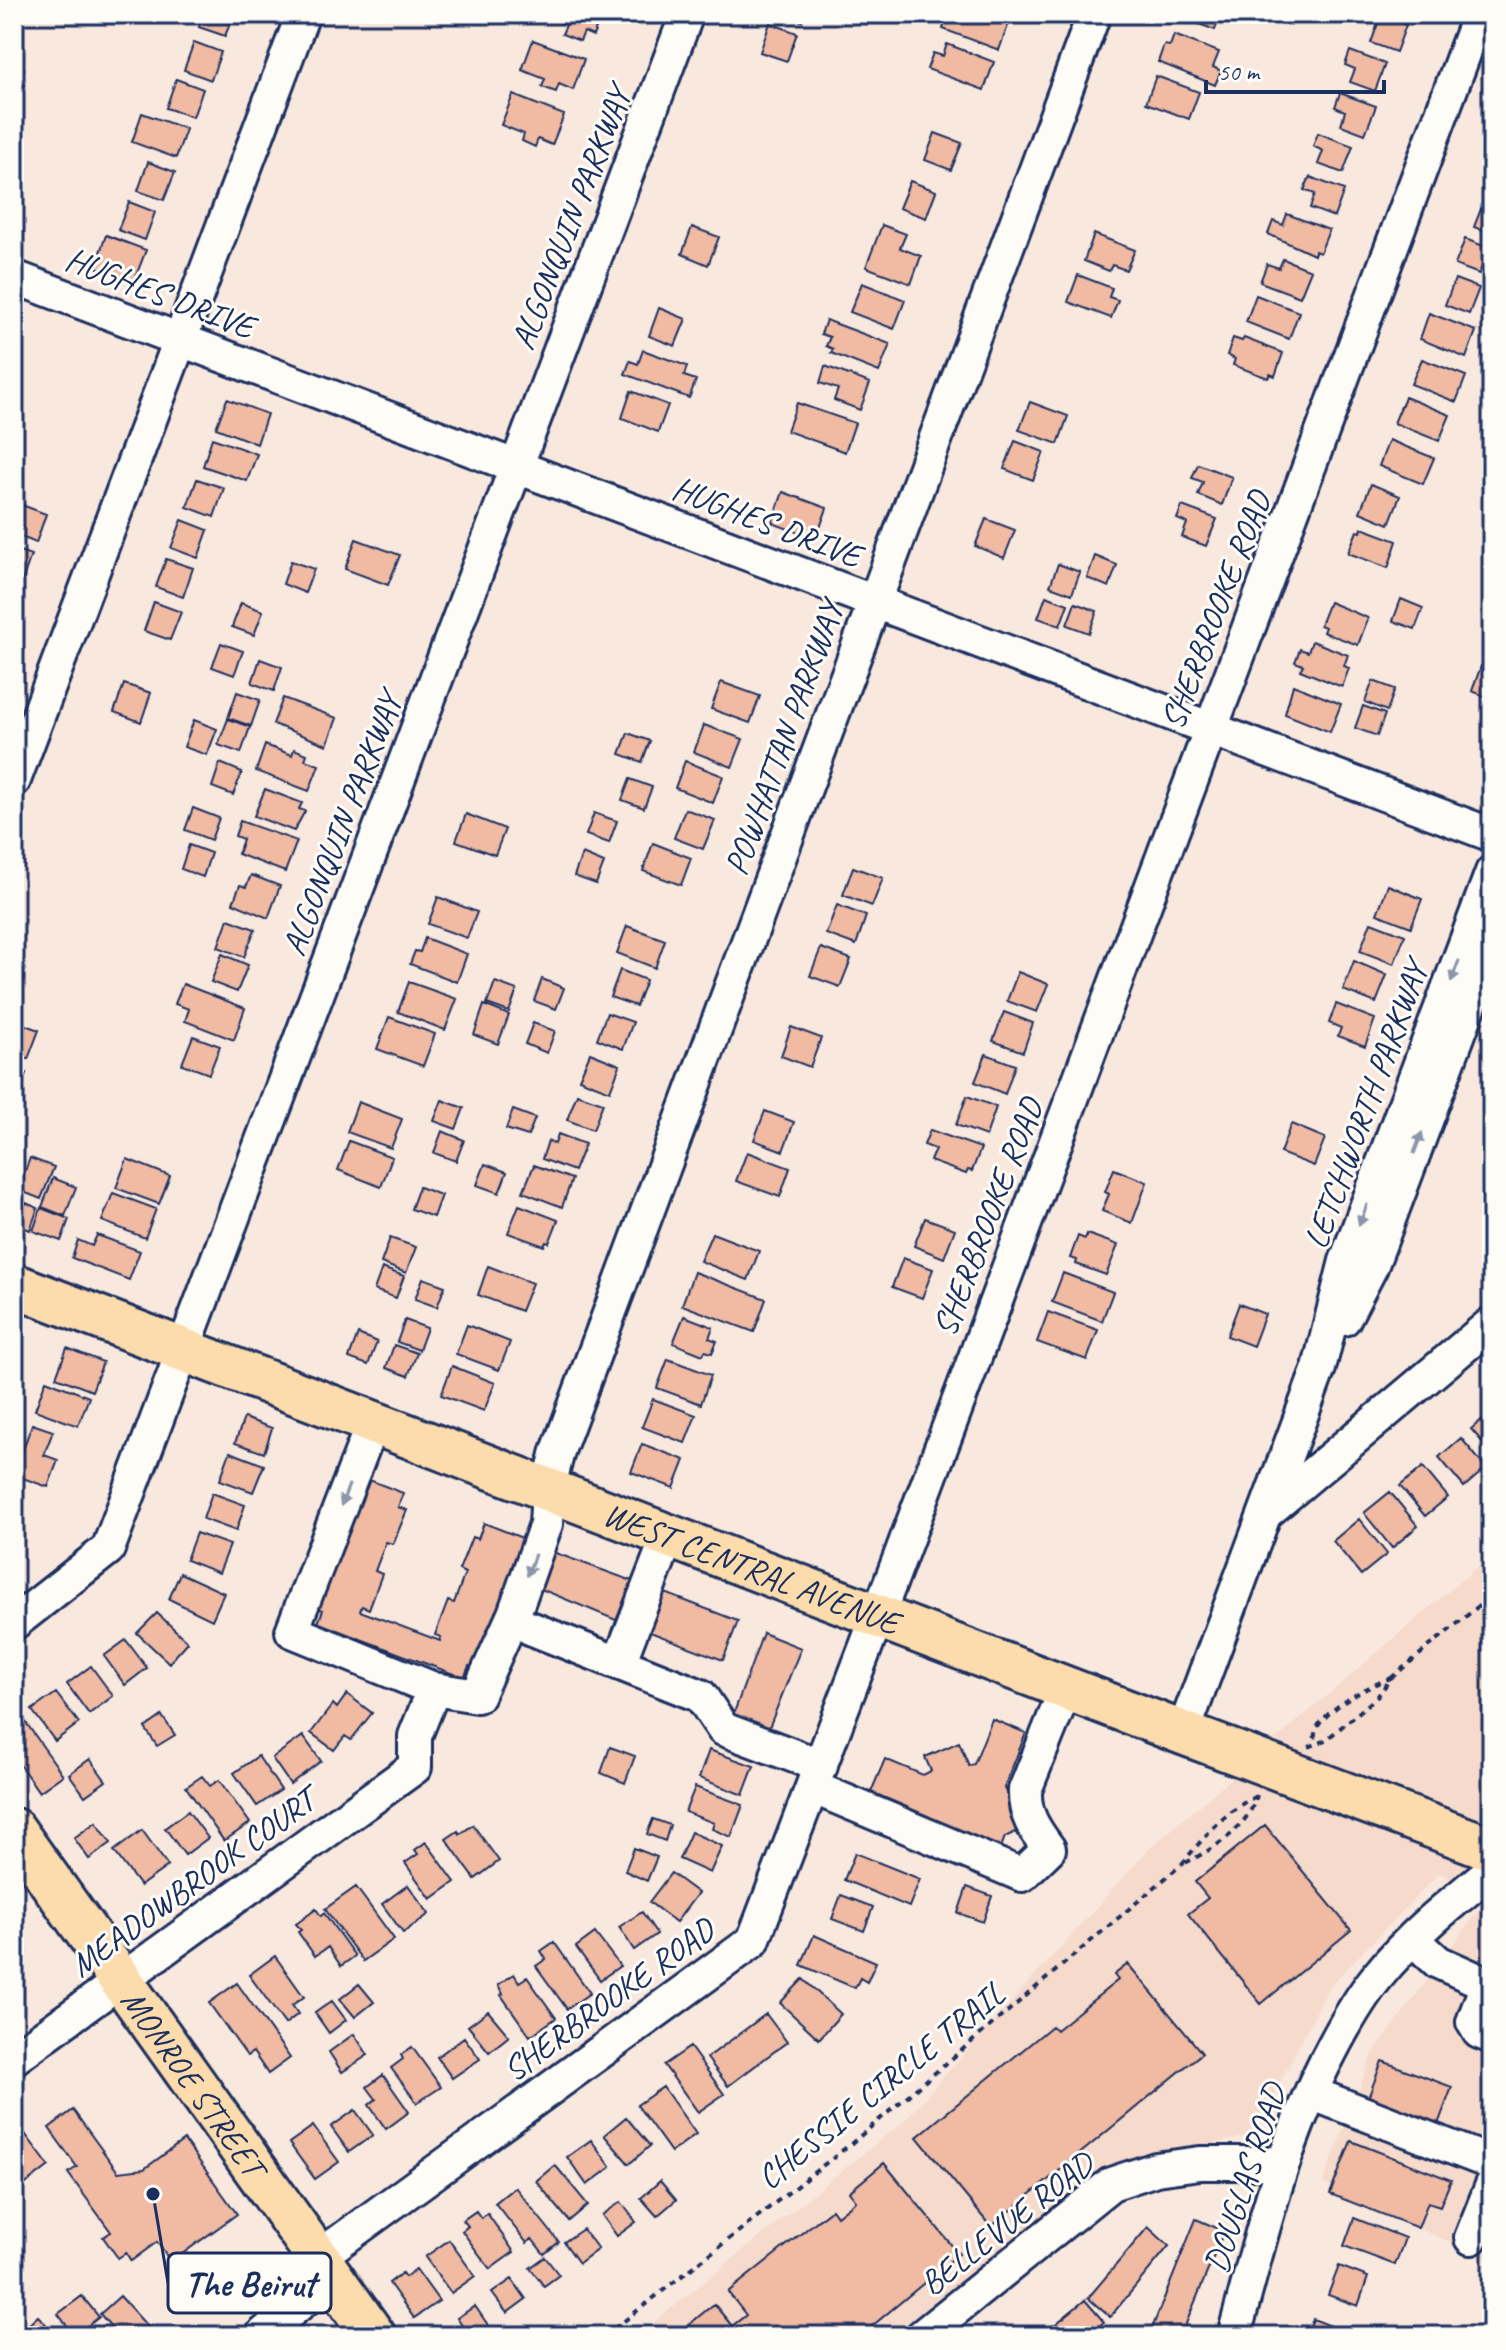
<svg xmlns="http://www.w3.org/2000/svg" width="1506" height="2350" viewBox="0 0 1506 2350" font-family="Caveat,sans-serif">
<rect width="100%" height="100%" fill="#f9e8de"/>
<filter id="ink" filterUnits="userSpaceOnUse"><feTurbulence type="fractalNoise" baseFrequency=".0125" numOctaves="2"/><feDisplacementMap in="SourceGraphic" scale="16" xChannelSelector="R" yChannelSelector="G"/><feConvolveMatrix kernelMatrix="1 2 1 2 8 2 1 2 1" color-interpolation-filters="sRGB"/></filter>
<g filter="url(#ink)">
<path fill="#f6dacc" d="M1492 1554V2262L1323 2183 1372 2055 1489 1896 1439 1873 1329 1987 1253 2135 1112 2164 892 2336H637L904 2121 1150 1848Z"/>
<path fill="#f0baa3" stroke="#1b2f5e" stroke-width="2" d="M203 14H234L225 36 199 27Z
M543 14H602L593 36 584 32 580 41 562 34 566 25 542 16Z
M784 14H805L802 21Z
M948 14H994L1010 20 999 50 943 29Z
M1172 14H1221L1215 30Z
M1381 15 1406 25 1396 52 1371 43Z
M770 23 797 33 787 61 760 52Z
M1174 35 1219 52 1213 67 1221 71 1215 85 1158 62 1164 45 1170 46Z
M533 40 584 59 573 90 559 84 556 92 542 87 545 79 522 70Z
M194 42 221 52 211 80 184 70Z
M947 44 994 62 984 90 927 69 933 53 943 56Z
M1350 51 1385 64 1375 91 1350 82 1355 69 1345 65Z
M14 65 24 69 14 97Z
M1156 76 1199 92 1189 119 1146 103Z
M176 79 203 89 193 117 166 108Z
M1340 93 1376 106 1365 134 1341 125 1345 111 1335 107Z
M513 95 564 115 552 145 538 139 535 147 522 141 524 134 501 125Z
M142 113 186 129 176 158 132 142Z
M935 133 962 143 951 170 925 160Z
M1318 133 1353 146 1343 173 1318 164 1323 151 1313 146Z
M148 162 175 172 164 200 138 191Z
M1310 177 1344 190 1334 217 1310 208 1315 194 1304 190Z
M910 181 936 191 926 218 899 208Z
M1484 201 1492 204V234L1474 227Z
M129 202 155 212 145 240 118 230Z
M1287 214 1329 230 1320 253 1315 251 1314 255 1268 234 1273 221 1283 225Z
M882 225 906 234 900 248 921 256 911 284 866 267Z
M692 227 719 237 708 265 682 254Z
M1094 234 1135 250 1126 270 1112 265 1109 271 1084 261Z
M106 235 146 250 134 281 95 267Z
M1465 239 1489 248 1479 274 1455 265Z
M1283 259 1311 270 1300 297 1260 282 1267 264 1279 268Z
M1078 275 1112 288 1109 297 1118 300 1111 318 1068 302Z
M1455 279 1479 288 1469 314 1445 305Z
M862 283 905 300 894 329 850 312Z
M1256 295 1299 312 1289 339 1246 322Z
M659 308 686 319 675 346 649 336Z
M1429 313 1476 331 1466 358 1420 339Z
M826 320 890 344 879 372 831 353 833 349 826 346 830 337 821 334Z
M1233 338 1242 341 1244 338 1283 353 1275 376 1270 374 1268 378 1233 365 1235 359 1227 355Z
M643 350 687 366 684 376 696 380 689 398 625 374 630 361 638 364Z
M1422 359 1466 376 1456 402 1411 384Z
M825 366 870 383 860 410 834 400 838 389 820 383Z
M631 391 668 405 658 432 622 418Z
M1405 397 1450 415 1439 441 1394 423Z
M227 399 267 414 257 444 216 428Z
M1030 402 1068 416 1058 444 1019 430Z
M797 403 855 423 845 452 787 431Z
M212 438 257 454 247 481 203 466Z
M1389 440 1434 458 1423 484 1379 466Z
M1015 441 1044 452 1033 480 1004 469Z
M1198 464 1232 477 1222 505 1198 495 1203 482 1192 478Z
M197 479 224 488 214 517 187 507Z
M1371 484 1400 496 1389 524 1360 512Z
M783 492 827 508 816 539 772 523Z
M14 502 46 514 36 543 14 534Z
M1182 506 1217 519 1206 546 1182 537 1187 523 1177 519Z
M986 519 1015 530 1004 558 975 546Z
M182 520 208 530 198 558 171 548Z
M1362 528 1397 541 1388 568 1348 553 1357 531 1361 532Z
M356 539 400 555 388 585 345 569Z
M14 549 31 555 21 584 14 581Z
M1095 556 1117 565 1109 587 1087 578Z
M166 559 193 568 183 597 156 587Z
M291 561 314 569 305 593 283 584Z
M1058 564 1080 572 1072 594 1050 586Z
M1046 596 1068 604 1060 626 1038 618Z
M1401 599 1423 608 1415 629 1393 621Z
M154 602 181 612 170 640 144 631Z
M1329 602 1368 618 1358 645 1323 632 1325 627 1320 625Z
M241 603 263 611 254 635 232 627Z
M1075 603 1097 611 1089 633 1067 625Z
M1312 641 1348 655 1344 666 1349 668 1342 687 1300 670 1303 665 1295 662 1300 649 1308 652Z
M221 643 243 651 234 675 212 667Z
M260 659 282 667 274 691 252 683Z
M1481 666 1492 670V699L1472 691Z
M1373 681 1395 689 1387 711 1365 702Z
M721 682 760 696 750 723 711 709Z
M124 684 151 693 141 722 114 712Z
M1293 685 1341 704 1330 732 1285 714Z
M237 692 260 700 251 726 228 718Z
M283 698 337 718 327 745 273 724Z
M1363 706 1385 714 1377 736 1355 728Z
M228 719 250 727 241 753 218 745Z
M194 720 217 729 207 755 184 747Z
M704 725 743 739 732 767 694 752Z
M628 733 650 741 642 762 620 754Z
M265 745 292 755 294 749 307 754 305 760 319 765 309 791 256 771Z
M685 761 723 776 713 803 675 788Z
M220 763 242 772 233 795 212 787Z
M630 779 652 787 644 808 622 800Z
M265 789 302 803 299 809 305 811 294 831 254 816Z
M193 808 219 818 211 840 185 830Z
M685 809 715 820 703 849 674 838Z
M594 813 617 821 609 843 586 835Z
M466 814 505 829 495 855 456 841Z
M240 821 297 841 285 872 238 854 243 839 235 836Z
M653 843 691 858 681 885 643 871Z
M189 845 211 853 203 877 181 869Z
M582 854 604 863 596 884 574 876Z
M853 867 883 878 872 906 843 895Z
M251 875 280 886 268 918 233 903 240 885 246 887Z
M1388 885 1422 899 1411 927 1377 914Z
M438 897 477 912 467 938 428 924Z
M837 905 866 916 856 945 826 934Z
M228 919 255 929 244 957 218 947Z
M1371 922 1405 935 1394 964 1360 951Z
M627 926 665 940 655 968 617 953Z
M425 938 467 954 457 982 410 964 415 951 420 952Z
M821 948 851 959 840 987 810 976Z
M222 954 248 965 237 992 211 982Z
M1354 961 1387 975 1376 1003 1343 990Z
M620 970 646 980 636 1006 610 997Z
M1018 972 1048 984 1037 1012 1007 1001Z
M542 979 564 988 556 1009 534 1001Z
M409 982 457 999 445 1030 398 1012Z
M495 982 517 990 509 1012 487 1004Z
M183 984 245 1008 234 1040 185 1021 189 1009 175 1004Z
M1336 1004 1375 1019 1365 1046 1338 1036 1341 1028 1329 1023Z
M484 1005 509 1015 498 1044 474 1035Z
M1004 1012 1033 1023 1023 1052 993 1041Z
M607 1013 633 1022 623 1049 597 1039Z
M389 1017 435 1034 423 1066 377 1049Z
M14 1021 39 1030 28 1059 14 1054Z
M533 1023 555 1031 547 1053 525 1044Z
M791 1027 821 1038 810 1067 781 1056Z
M193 1036 220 1046 209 1074 182 1064Z
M590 1053 620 1065 610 1091 579 1079Z
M986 1054 1015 1065 1005 1094 975 1082Z
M14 1068 26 1073 14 1102Z
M577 1094 603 1103 593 1130 567 1120Z
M967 1096 996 1107 986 1136 956 1125Z
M442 1100 464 1108 456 1129 434 1121Z
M358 1102 402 1119 391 1148 347 1132Z
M513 1110 535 1118 528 1136 506 1129Z
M765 1111 794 1122 783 1151 754 1140Z
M1291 1124 1325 1138 1314 1166 1280 1153Z
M930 1130 981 1148 972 1171 968 1170 966 1174 930 1161 935 1149 924 1145Z
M442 1131 464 1140 456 1161 434 1153Z
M558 1134 585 1144 574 1171 542 1159 548 1141 555 1144Z
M349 1141 392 1157 381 1187 338 1170Z
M747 1152 790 1168 780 1197 736 1181Z
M30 1158 54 1167 41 1199 18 1190Z
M127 1159 170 1176 159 1204 116 1188Z
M485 1164 507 1172 499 1193 477 1185Z
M534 1165 572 1179 562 1207 523 1192Z
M1114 1169 1147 1182 1132 1223 1102 1211 1109 1194 1105 1192Z
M53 1178 76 1187 65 1216 42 1207Z
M419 1187 441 1195 433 1217 411 1209Z
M113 1193 156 1209 145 1238 102 1221Z
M14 1198 38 1208 30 1230 14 1224Z
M519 1205 558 1220 549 1243 546 1242 544 1246 508 1233Z
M41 1208 69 1219 61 1241 33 1231Z
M925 1218 955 1229 944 1258 914 1246Z
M712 1233 759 1251 748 1280 700 1261Z
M1087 1234 1118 1245 1106 1275 1076 1264 1077 1260 1070 1258 1078 1236 1085 1239Z
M97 1235 140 1251 129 1280 72 1258 78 1240 92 1246Z
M390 1238 416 1247 406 1273 381 1263Z
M903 1258 933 1269 922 1298 892 1287Z
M488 1266 532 1283 521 1311 478 1295Z
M382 1268 404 1276 396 1298 374 1290Z
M694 1272 766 1299 754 1332 682 1305Z
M1063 1273 1113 1292 1102 1321 1052 1302Z
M423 1278 445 1286 437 1307 415 1299Z
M1239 1304 1265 1314 1253 1346 1227 1336Z
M1048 1312 1098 1330 1087 1360 1037 1342Z
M684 1316 713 1327 709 1338 717 1341 712 1353 705 1351 703 1355 673 1343Z
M405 1320 427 1328 419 1350 397 1342Z
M467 1325 510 1342 499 1370 456 1354Z
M358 1334 377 1342 368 1365 349 1358Z
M394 1345 417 1353 408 1376 386 1368Z
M67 1348 103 1362 92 1391 56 1377Z
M668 1359 711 1375 701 1404 657 1388Z
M452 1366 495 1383 484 1411 441 1395Z
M46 1380 89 1397 78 1426 35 1410Z
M653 1399 696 1415 685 1443 642 1427Z
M1492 1411V1453L1471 1429Z
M244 1418 272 1428 264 1453 235 1443Z
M32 1424 53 1431 44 1455 58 1460 48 1487 14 1475Z
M1461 1438 1486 1468 1464 1487 1439 1457Z
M642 1444 685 1460 674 1488 631 1472Z
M230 1452 264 1465 253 1492 220 1480Z
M1423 1467 1448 1497 1425 1516 1400 1486Z
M364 1478 403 1493 398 1507 407 1510 393 1544 386 1542 375 1571 382 1574 369 1609 362 1606 360 1611 440 1641 441 1637 435 1635 448 1601 454 1603 465 1573 459 1570 472 1537 478 1539 484 1523 525 1539 477 1669 469 1666 464 1678 318 1623 323 1610 315 1607Z
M1390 1492 1418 1526 1392 1548 1364 1513Z
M212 1493 245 1505 236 1531 203 1519Z
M1359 1519 1387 1554 1361 1575 1333 1541Z
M196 1533 230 1545 219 1573 186 1560Z
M550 1551 638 1583 623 1623 536 1587Z
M180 1573 224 1593 212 1620 169 1599Z
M665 1593 738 1621 723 1660 650 1632Z
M157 1613 188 1642 169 1663 137 1633Z
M763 1633 801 1648 766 1735 731 1721Z
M126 1640 147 1668 125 1685 104 1656Z
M91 1666 113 1696 89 1714 67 1684Z
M56 1693 79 1723 55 1741 32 1710Z
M347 1694 372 1713 351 1740 345 1736 334 1750 311 1733 333 1704 337 1708Z
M162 1716 175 1735 157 1746 145 1728Z
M22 1717 63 1775 39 1792 14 1757V1751L21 1746 14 1736V1723Z
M992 1719 1026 1733 1004 1788 1022 1829 1005 1837 1000 1850 939 1835 930 1817 871 1792 885 1759 923 1775 931 1771 925 1757 959 1742 969 1766 974 1764Z
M303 1736 321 1761 290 1784 272 1758Z
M610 1747 635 1756 625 1783 601 1773Z
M709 1750 754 1766 743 1795 699 1778Z
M258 1756 281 1790 257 1806 234 1773Z
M90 1759 106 1781 85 1796 69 1774Z
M202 1776 210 1786 219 1780 250 1823 224 1841 186 1787Z
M695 1787 743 1805 731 1837 712 1829 714 1823 685 1812Z
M188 1811 208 1838 185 1855 165 1828Z
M653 1819 670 1825 665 1841 647 1834Z
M96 1822 111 1843 89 1859 74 1838Z
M473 1825 499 1861 475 1879 446 1839 458 1831 460 1834Z
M1265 1825 1351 1930 1261 2004 1188 1914 1208 1898 1195 1882Z
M142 1830 168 1866 140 1886 114 1851Z
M691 1832 722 1846 710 1873 679 1859Z
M426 1842 455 1882 431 1899 405 1863 418 1854 415 1850Z
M634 1848 657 1857 647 1881 625 1871Z
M855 1853 920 1879 909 1907 844 1880Z
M671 1873 698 1893 676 1922 649 1902Z
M408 1885 429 1914 403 1933 382 1904Z
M356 1887 394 1939 363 1961 325 1909Z
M967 1887 992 1896 983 1922 958 1913Z
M841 1895 873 1907 864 1931 832 1919Z
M316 1909 321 1916 324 1913 355 1956 341 1966 328 1947 315 1956 298 1932 301 1930 296 1924Z
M642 1912 657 1934 634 1950 619 1927Z
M595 1933 620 1966 600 1980 576 1947Z
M14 1935 26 1952 14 1960Z
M814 1935 876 1962 867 1982 860 1978 855 1988 801 1965Z
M554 1942 590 1993 567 2009 536 1966 546 1959 541 1951Z
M275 1956 304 1997 292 2005 298 2014 285 2024 249 1975Z
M1128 1964 1202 2053 991 2227 917 2137 1052 2026 1056 2030 1118 1980 1114 1975Z
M514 1974 519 1982 527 1977 556 2018 530 2036 501 1995 503 1994 498 1985Z
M803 1979 841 2014 819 2039 780 2003Z
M237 1983 290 2058 268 2074 253 2052 247 2056 209 2003Z
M359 1984 374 2002 355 2017 340 1999Z
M332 2001 346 2020 329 2033 315 2013Z
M488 2011 509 2036 489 2052 468 2026Z
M766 2014 787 2042 728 2086 707 2058Z
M354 2034 368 2055 342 2072 329 2052Z
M464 2037 480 2059 452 2078 437 2057Z
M412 2047 441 2087 417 2103 391 2068 403 2059 401 2055Z
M690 2047 724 2094 698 2112 664 2065Z
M1382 2061 1452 2087 1437 2127 1367 2101Z
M383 2075 409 2112 386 2129 369 2105 376 2099 367 2087Z
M663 2087 696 2134 671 2152 637 2105Z
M73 2110 118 2172 144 2169 184 2140 237 2214 171 2262 157 2242 131 2261 126 2253 118 2258 103 2237 111 2232 68 2173 77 2167 49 2128Z
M355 2110 373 2135 349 2152 331 2127Z
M626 2117 650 2146 629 2164 604 2135Z
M14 2119 49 2166 19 2189 14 2182Z
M313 2126 339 2162 315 2179 289 2143Z
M591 2140 611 2167 587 2185 567 2157Z
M1351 2141 1451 2180 1440 2206 1428 2202 1418 2228 1330 2194Z
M884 2163 959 2254 860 2336H675L714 2304 732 2326 746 2315 728 2292 832 2209 837 2216 856 2201 849 2192Z
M555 2165 588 2205 569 2221 536 2181Z
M660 2181 676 2200 657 2216 641 2198Z
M515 2187 559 2242 544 2254 532 2239 527 2243 495 2203Z
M621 2202 636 2222 617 2236 602 2215Z
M476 2211 481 2218 487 2213 514 2252 490 2269 462 2231 468 2226 463 2220Z
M1354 2218 1405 2238 1395 2265 1344 2246Z
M1196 2219 1224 2231 1181 2336H1149Z
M1148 2227 1169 2246 1110 2317 1088 2298Z
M583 2229 598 2249 579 2263 564 2242Z
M449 2240 475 2276 451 2293 425 2257Z
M545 2257 559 2275 544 2286 530 2268Z
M1339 2266 1368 2277 1358 2306 1328 2295Z
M416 2269 439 2301 414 2318 389 2283 402 2273 405 2277Z
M512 2279 526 2299 507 2313 492 2293Z
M82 2296 99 2317 75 2336 58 2314Z
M120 2296 156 2336H119L100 2314Z
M1085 2300 1104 2322 1087 2336H1041Z
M475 2306 490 2328 479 2336H469L457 2318Z
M38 2316 56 2335 55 2336H33L26 2327Z
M1313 2319 1349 2333 1348 2336H1306Z"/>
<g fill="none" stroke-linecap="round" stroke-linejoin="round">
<g stroke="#1b2f5e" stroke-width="38">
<path id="minor" d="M14 277 1492 835
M14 780 303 14
M1344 1319 1371 1267 1492 946
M1267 1512 1492 1323
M14 1623 108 1549 687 14
M530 1628 701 1696 723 1729 821 1766
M619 1663 668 1536
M434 1689 477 1696 514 1614 546 1524 548 1490 558 1451 1094 14
M1183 1733 1319 1368 1346 1261 1492 872
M812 1787 1022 1875 1049 1849C1035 1830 1024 1815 1025 1790L1066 1688
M1413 1939 1438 1962 1487 1984
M1492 1980 1487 1984 1473 2022 1479 2032 1492 2037
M14 2058 415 1767V1736L434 1689 292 1631 373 1422
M1311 2093 1492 2163
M1471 2238 1492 2185
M317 2258 753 1941 891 1581 1479 14
M261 2336 332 2277
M922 2336 1111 2184 1156 2169 1200 2163H1281
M1234 2336C1261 2236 1283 2141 1332 2049 1345 2024 1359 1999 1377 1977 1410 1936 1451 1903 1492 1870"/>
</g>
<g stroke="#1b2f5e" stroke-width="48">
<g id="major">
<path id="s1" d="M14 1285 1183 1733 1492 1849"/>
<path id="s2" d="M14 1830 374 2336"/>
</g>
</g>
<path stroke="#1b2f5e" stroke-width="4" stroke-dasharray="6 6" stroke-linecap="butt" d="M1391 1678 1492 1595
M1309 1747 1326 1740 1377 1697 1391 1678C1370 1685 1325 1709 1316 1730 1315 1731 1314 1741 1314 1743
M1256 1796C1223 1813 1204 1837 1181 1865 1212 1850 1247 1830 1257 1795
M605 2336 853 2142 1181 1865"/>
<use href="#minor" stroke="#fdfcf7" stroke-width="32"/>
<use href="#major" stroke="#fcdcac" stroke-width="42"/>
</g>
<defs><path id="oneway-solid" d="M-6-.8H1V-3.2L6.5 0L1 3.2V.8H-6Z" transform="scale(2)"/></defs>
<g fill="#8c96aa">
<use href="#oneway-solid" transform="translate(1455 971) rotate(111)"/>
<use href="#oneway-solid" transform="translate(1418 1143) rotate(-69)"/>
<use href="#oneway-solid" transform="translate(1363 1215) rotate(111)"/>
<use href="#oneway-solid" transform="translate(345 1495) rotate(111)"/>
<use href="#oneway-solid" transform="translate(531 1565) rotate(110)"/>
</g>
</g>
<g text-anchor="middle" stroke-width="6" stroke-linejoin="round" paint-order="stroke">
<g font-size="34" fill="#1b2f5e" stroke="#fdfcf7">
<text transform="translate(570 218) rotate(-69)" y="12">ALGONQUIN PARKWAY</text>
<text transform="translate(160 292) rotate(21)" y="12">HUGHES DRIVE</text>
<text transform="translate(767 521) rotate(21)" y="12">HUGHES DRIVE</text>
<text transform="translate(1215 610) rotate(-69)" y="12">SHERBROOKE ROAD</text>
<text transform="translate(783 738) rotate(-70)" y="12">POWHATTAN PARKWAY</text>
<text transform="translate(341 824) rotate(-69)" y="12">ALGONQUIN PARKWAY</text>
<text transform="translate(1365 1105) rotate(-70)" y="12">LETCHWORTH PARKWAY</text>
<text transform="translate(987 1217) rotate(-69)" y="12">SHERBROOKE ROAD</text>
<text dy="12" stroke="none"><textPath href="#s1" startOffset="790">WEST CENTRAL AVENUE</textPath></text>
<text transform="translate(192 1882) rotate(-36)" y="12">MEADOWBROOK COURT</text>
<text transform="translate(608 1999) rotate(-36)" y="12">SHERBROOKE ROAD</text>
<text dy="12" stroke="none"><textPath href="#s2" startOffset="310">MONROE STREET</textPath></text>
<text transform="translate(880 2085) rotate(-39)" y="12">CHESSIE CIRCLE TRAIL</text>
<text transform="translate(1244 2178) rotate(-72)" y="12">DOUGLAS ROAD</text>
<text transform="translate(1006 2223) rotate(-38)" y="12">BELLEVUE ROAD</text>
</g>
</g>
<path fill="none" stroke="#1b2f5e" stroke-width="3" d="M153 2194L168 2283"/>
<circle fill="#1b2f5e" stroke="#fdfcf7" stroke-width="3" cx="153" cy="2194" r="8"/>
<rect fill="#fdfcf7" stroke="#1b2f5e" stroke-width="3" x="168" y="2253" width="163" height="60" rx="8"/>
<g font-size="36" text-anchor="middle" font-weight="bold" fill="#1b2f5e">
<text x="250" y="2296">The Beirut</text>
</g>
<rect width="1506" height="2350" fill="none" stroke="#fdfcf7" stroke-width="48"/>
<rect x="24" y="24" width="1458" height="2302" fill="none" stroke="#1b2f5e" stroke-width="3" filter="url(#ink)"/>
<path d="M1206 80v12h178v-12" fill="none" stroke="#1b2f5e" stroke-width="4"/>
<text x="1218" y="80" font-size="24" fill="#1b2f5e" stroke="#fdfcf7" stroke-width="6" paint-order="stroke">50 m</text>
</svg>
